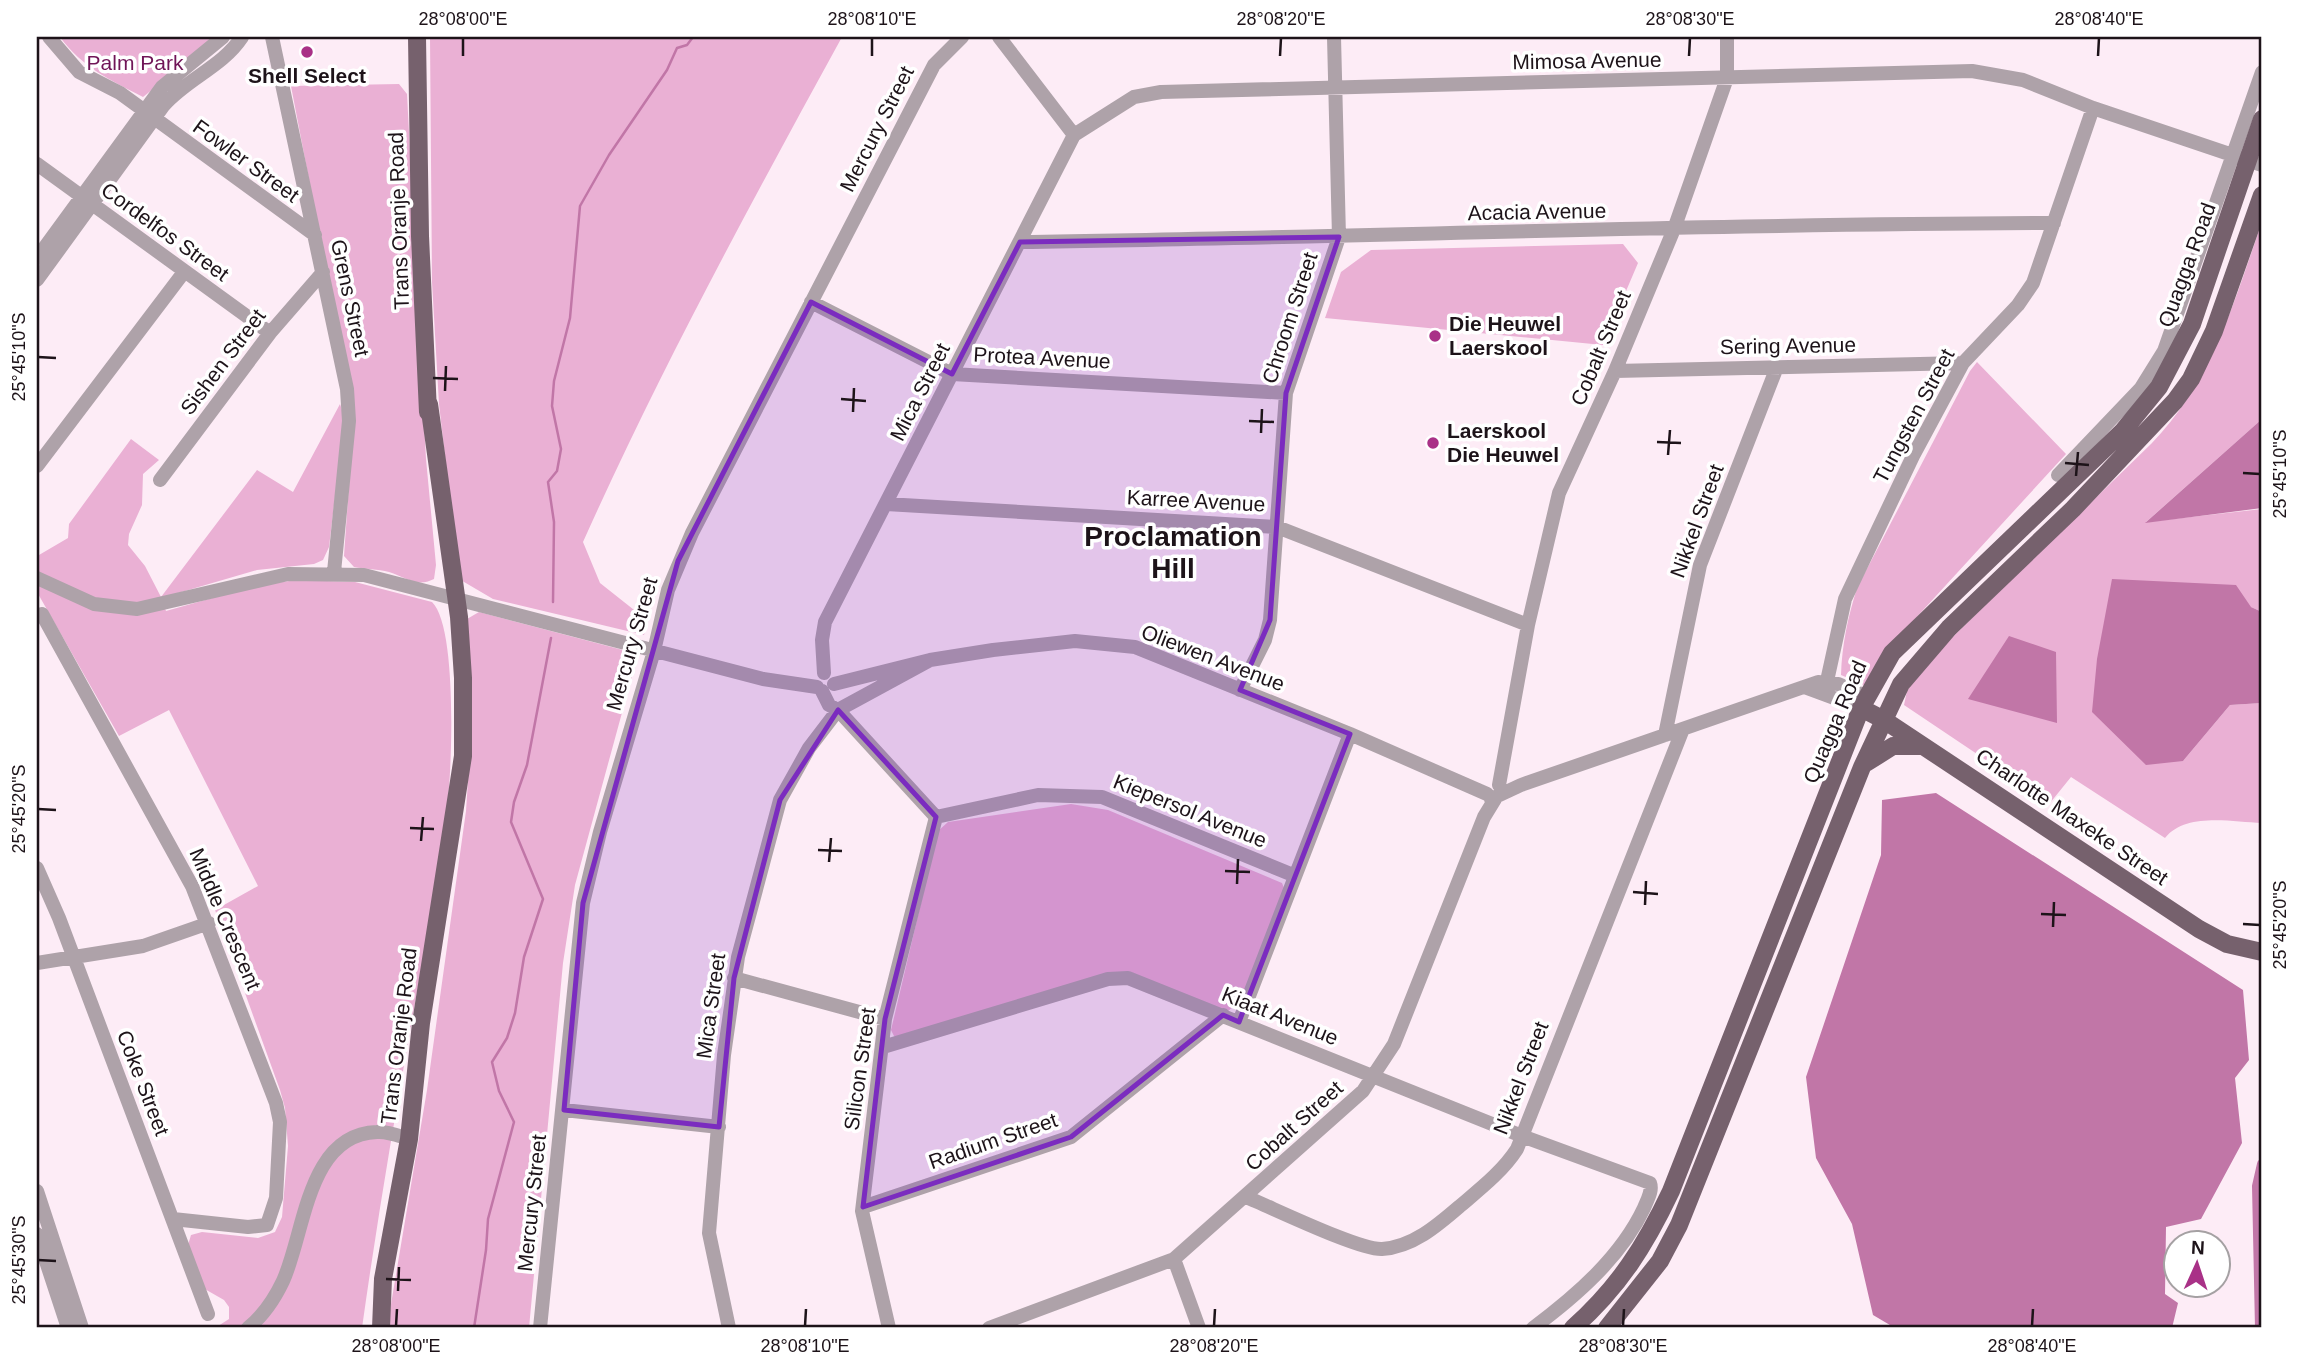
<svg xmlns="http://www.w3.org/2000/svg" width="2299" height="1365" viewBox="0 0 2299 1365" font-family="Arial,sans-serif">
<rect width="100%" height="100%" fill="#fdecf6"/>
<path fill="#eab0d4" d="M60 37H218L143 97C110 80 82 67 60 37Z
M430 37H842C751 203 660 370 583 542L600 583 648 621 644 635 493 599 459 579 439 404 432 282Z
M399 84 407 94 426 459 436 565 434 579C416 588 406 577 389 572 378 569 365 569 354 567L344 556 354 414 291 86Z
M2262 222V419L2146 522 2262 509V612L2251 607 2183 761 2230 705 2262 703V823C2231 822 2186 812 2165 838L2071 777 2050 803 1904 705 1907 691 1926 663 2152 443C2212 381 2234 302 2262 222Z
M1623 244 1638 263 1603 345 1325 318 1341 272 1371 250Z
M1977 362 2066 454 1881 656 1866 686 1841 675C1842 644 1848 617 1857 588L1970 371Z
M340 404 344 416 343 430 329 547 323 560 314 564 257 570 161 598 166 611 259 585 297 580 355 582 432 602C457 626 452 762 448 799 442 870 426 939 414 1009 395 1115 377 1221 362 1328H215L229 1319V1307L224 1300 203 1288 188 1245 191 1235 202 1232 258 1238 275 1232 282 1217 288 1146 285 1108 280 1090 215 910 258 886 169 710 119 736 37 592 39 555 68 538 69 524 131 439 159 460 143 474 142 505 129 534 128 545 145 566 161 597 257 470 293 492Z
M479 612 638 654 575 885 563 963 529 1328H387L427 1090 466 811 470 750 467 619Z
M1071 804 1108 810 1282 883 1284 888 1242 999 1227 1012 1137 975 901 1037 894 1036 891 1030 938 831 948 822Z"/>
<path fill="#c176a7" d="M2262 419V508L2145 523Z
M2112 579 2236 585 2251 607 2262 612V703L2230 705 2183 761 2146 765 2092 712 2097 659Z
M2009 636 2056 652 2057 723 1968 699Z
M1936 793 2243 990 2249 1060 2235 1078 2242 1143 2201 1219 2166 1227 2165 1294 2178 1303 2172 1328H1895L1873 1315 1852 1224 1816 1158 1806 1077 1881 855 1882 800Z"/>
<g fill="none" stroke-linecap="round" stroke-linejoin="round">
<path stroke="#c176a7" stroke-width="2.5" d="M553 602 554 522 548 482 557 471 561 449 552 406 554 381 570 318 580 206 609 155 667 70 677 48 687 45 693 37
M474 1328 486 1250 488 1219 514 1122 499 1091 492 1062 507 1038 515 1013 524 957 543 899 511 822 514 802 527 765 551 638"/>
<path stroke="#c176a7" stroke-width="10" d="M2260 1328 2257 1186 2262 1164"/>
<path stroke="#aea2a9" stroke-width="14" d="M49 37 79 72 120 93 315 235
M272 37 347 389 349 421 334 572
M999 37 1074 135
M1074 135 1134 97 1161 92 1972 71 2023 80 2093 108 2262 165
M37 164 270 333
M1020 242C1365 237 1710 224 2054 223
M37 258 162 87 223 37
M37 280 164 105C188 78 222 67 242 37
M811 302 952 374 1286 393
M1615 371 1963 363
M37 466 184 272
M2058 475 2141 388 2164 351 2262 72
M160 480 270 333 323 272
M886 504 1277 527 1528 625
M37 578 94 604 137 609 288 574 364 575 763 679 817 687
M42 614 192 886 276 1103 280 1122 276 1198 267 1225 248 1227 173 1219
M824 673 822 640 825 622 1074 135
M1827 681 1845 599 1913 456 1963 363 2018 305 2033 283 2093 108
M834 684 930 660 993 650 1075 641 1135 647 1350 734 1487 794
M1807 688 1861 708
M1240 690 1265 640 1270 620 1286 393 1339 237 1334 37
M822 691 829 705 838 710 936 817
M1665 735 1700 565 1777 367
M1499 785 1528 625 1559 493 1615 371 1674 229 1727 78V37
M1491 799 1521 785 1818 682 1838 684 1867 697
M936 817 1038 795 1102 797 1293 875
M37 868 59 918 208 1314
M37 963 143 946 209 923
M734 978 885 1019
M1239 1022 1350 734
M883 1047 1108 979 1128 978 1522 1136 1650 1183C1653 1191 1647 1200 1644 1208 1621 1257 1576 1296 1533 1328
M564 1110 719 1127
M37 1191 82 1328
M1246 1197C1273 1208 1359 1250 1382 1249 1413 1247 1438 1225 1460 1206 1480 1189 1503 1171 1517 1149L1683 729
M863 1207 1071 1137 1223 1015
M37 1234 68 1328
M1174 1259 1199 1328
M248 1328C264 1315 274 1300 283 1281 305 1233 307 1134 377 1132 388 1131 399 1136 409 1139
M540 1328 583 903 600 832 654 651 668 590 692 533 934 65 962 37
M729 1328 709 1233 724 1055 738 957 780 800 809 748 838 710 930 660
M889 1328 862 1211 885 1019 936 817
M989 1328 1174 1259 1363 1091 1394 1044 1484 817 1495 799"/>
<path stroke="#76616d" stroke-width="18" d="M417 37 420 236 428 412
M1861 708 1884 720 2199 929 2227 944 2262 952
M1866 763 1893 746H1920
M381 1328 383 1279 409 1139 421 1023 463 756V678L459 617 429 404
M1573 1328C1619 1287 1645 1246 1671 1191L1861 708 1892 653 2123 431 2159 387 2192 324 2262 119
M1607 1328 1660 1261 1679 1225 1862 767 1901 684 1949 628 2073 509 2175 401 2191 379 2214 331 2262 195"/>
</g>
<path fill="#7b2cbf" fill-opacity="0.2" stroke="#7b2cbf" stroke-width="5" stroke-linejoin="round" d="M1339 237 1286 393 1270 620 1240 690 1350 734 1239 1022 1223 1015 1071 1137 863 1207 885 1019 936 817 838 710 780 800 734 978 719 1127 564 1110 583 903 678 561 811 302 952 374 1020 242Z"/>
<path fill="none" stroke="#1d1319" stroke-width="2.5" d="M463 56V38M872 56V38M1280 56 1281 38M1689 56 1690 38M2098 56 2099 38M38 357 56 358M433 378 458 379M445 391 446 366M841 399 866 401M853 412 854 388M1249 421 1274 422M1261 433 1262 409M1657 442 1681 443M1668 455 1670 430M2065 463 2089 465M2243 473 2260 474M2076 476 2078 452M38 809 56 810M410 828 434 829M421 841 423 817M818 850 842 851M829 862 831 838M1225 871 1250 872M1237 884 1238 859M1633 892 1658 894M1645 905 1646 881M2041 914 2066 915M2243 924 2260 925M2053 927 2054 902M38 1260 56 1261M386 1279 411 1280M398 1291 399 1267M396 1326 397 1309M805 1326 806 1309M1214 1326 1215 1309M1623 1326 1624 1309M2032 1326 2033 1309"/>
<g fill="#a93187" stroke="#fff" stroke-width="2.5">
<circle cx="307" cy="52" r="7"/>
<circle cx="1435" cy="336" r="7"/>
<circle cx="1433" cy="443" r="7"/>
</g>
<g text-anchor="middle" stroke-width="7" stroke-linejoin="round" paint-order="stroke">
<g font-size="21" fill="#1d1319" stroke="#fff">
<text transform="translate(1587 61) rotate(-1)" y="7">Mimosa Avenue</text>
<text transform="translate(877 129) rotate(-63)" y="7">Mercury Street</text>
<text transform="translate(246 161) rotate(36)" y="7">Fowler Street</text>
<text transform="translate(1537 212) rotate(-1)" y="7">Acacia Avenue</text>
<text transform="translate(399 221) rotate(-92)" y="7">Trans Oranje Road</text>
<text transform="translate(165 232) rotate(36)" y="7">Cordelfos Street</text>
<text transform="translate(2187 265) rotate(-70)" y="7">Quagga Road</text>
<text transform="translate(350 298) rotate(78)" y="7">Grens Street</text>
<text transform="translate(1290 318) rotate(-72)" y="7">Chroom Street</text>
<text transform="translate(1788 346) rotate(-1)" y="7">Sering Avenue</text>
<text transform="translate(1601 348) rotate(-67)" y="7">Cobalt Street</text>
<text transform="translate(1042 358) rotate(3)" y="7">Protea Avenue</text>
<text transform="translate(223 362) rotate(-53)" y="7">Sishen Street</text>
<text transform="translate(920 392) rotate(-63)" y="7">Mica Street</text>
<text transform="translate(1914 416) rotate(-62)" y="7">Tungsten Street</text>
<text transform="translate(1196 501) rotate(3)" y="7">Karree Avenue</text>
<text transform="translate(1697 521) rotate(-70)" y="7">Nikkel Street</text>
<text transform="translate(632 644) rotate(-74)" y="7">Mercury Street</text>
<text transform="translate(1213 658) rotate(21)" y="7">Oliewen Avenue</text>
<text transform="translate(1835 722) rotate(-67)" y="7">Quagga Road</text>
<text transform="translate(1190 811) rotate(22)" y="7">Kiepersol Avenue</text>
<text transform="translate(2072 817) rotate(34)" y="7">Charlotte Maxeke Street</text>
<text transform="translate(225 919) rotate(67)" y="7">Middle Crescent</text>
<text transform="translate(711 1006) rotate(-82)" y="7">Mica Street</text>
<text transform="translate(1280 1016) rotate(22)" y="7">Kiaat Avenue</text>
<text transform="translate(399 1036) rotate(-83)" y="7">Trans Oranje Road</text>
<text transform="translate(860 1069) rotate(-82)" y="7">Silicon Street</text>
<text transform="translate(1521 1078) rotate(-69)" y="7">Nikkel Street</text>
<text transform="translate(143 1083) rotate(69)" y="7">Coke Street</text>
<text transform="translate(1294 1126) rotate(-42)" y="7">Cobalt Street</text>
<text transform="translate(993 1141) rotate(-19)" y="7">Radium Street</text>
<text transform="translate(532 1203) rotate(-84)" y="7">Mercury Street</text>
</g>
<g font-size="21" fill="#701557" stroke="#fff">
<text x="135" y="70">Palm Park</text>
</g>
<g font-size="21" font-weight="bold" fill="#1d1319" stroke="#fff" text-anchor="start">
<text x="307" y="83" text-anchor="middle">Shell Select</text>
<text x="1449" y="331">Die Heuwel<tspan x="1449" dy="24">Laerskool</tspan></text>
<text x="1447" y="438">Laerskool<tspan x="1447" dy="24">Die Heuwel</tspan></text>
</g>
<g font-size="28" font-weight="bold" fill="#1d1319" stroke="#fff">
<text x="1173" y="546">Proclamation<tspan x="1173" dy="32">Hill</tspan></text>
</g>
</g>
<rect width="2299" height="1365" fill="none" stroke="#ffffff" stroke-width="77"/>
<g transform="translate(2197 1264) rotate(3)"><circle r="33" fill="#ffffff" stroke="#a5a1a3" stroke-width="2"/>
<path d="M0-5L12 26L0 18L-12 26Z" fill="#a93187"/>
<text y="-10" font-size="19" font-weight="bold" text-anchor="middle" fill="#1d1319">N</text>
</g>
<rect x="38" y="38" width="2222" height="1288" fill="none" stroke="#1d1319" stroke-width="2.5"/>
<g font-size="18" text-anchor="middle" fill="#1d1319">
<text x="463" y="25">28°08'00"E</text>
<text x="872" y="25">28°08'10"E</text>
<text x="1281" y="25">28°08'20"E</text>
<text x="1690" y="25">28°08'30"E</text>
<text x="2099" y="25">28°08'40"E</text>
<text transform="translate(19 357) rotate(-90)" y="6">25°45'10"S</text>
<text transform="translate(2280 474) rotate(-90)" y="6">25°45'10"S</text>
<text transform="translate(19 809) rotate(-90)" y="6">25°45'20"S</text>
<text transform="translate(2280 925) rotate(-90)" y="6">25°45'20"S</text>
<text transform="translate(19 1260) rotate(-90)" y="6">25°45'30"S</text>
<text x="396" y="1352">28°08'00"E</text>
<text x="805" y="1352">28°08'10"E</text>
<text x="1214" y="1352">28°08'20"E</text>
<text x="1623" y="1352">28°08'30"E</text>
<text x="2032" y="1352">28°08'40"E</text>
</g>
</svg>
